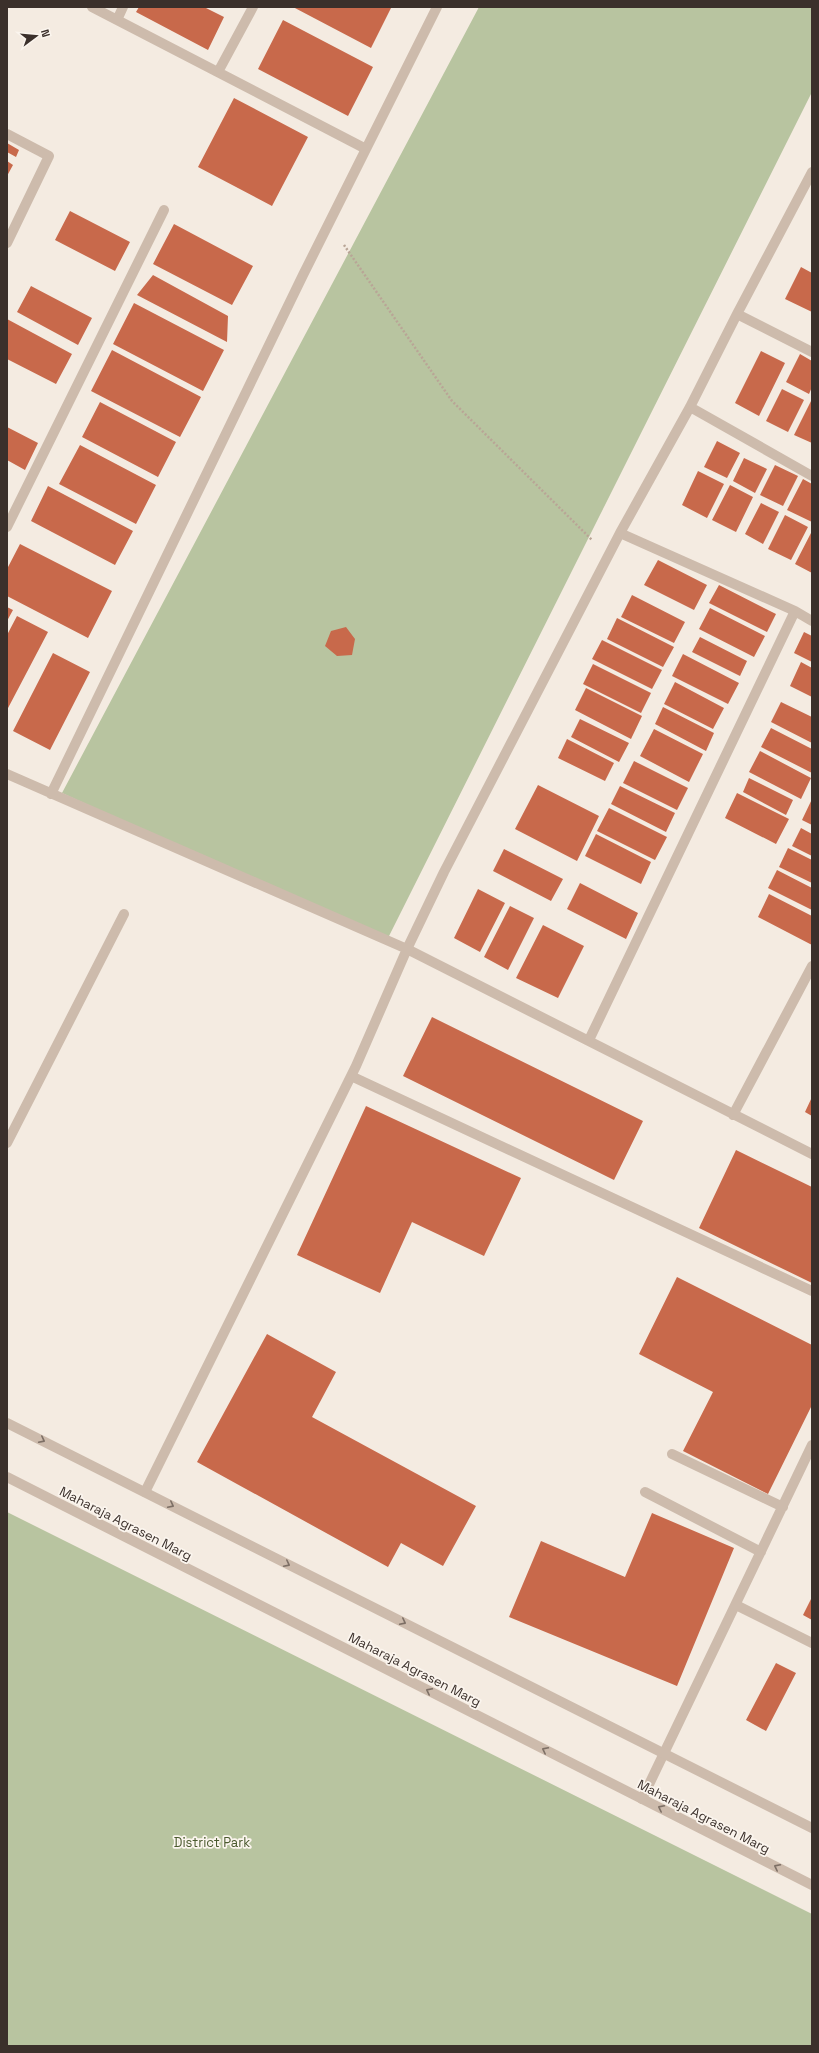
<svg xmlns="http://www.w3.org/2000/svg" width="819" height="2053" viewBox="0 0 819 2053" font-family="'Space Grotesk',sans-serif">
<rect width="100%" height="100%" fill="#f4ebe1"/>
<path fill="#b8c4a0" d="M479 7H812V92L386 942 62 793Z
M7 1512 812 1914V2046H7Z"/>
<path fill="#c8694b" d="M139 7H204L224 17 208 50 136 12Z
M293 7H390L391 8 371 48Z
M283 20 373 67 348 116 258 69Z
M234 98 308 137 272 206 198 167Z
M7 143 19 150 16 157 7 152Z
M7 161 13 165 7 176Z
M70 211 130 242 115 271 55 240Z
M174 224 253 266 232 305 153 264Z
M801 267 812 273V312L785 299Z
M153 275 228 316 227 342 137 295Z
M31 286 92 318 78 345 17 312Z
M134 303 224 350 203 391 113 344Z
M7 319 72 354 56 384 7 359Z
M112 350 201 397 180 437 91 391Z
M761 351 785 363 759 416 735 403Z
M800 354 812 361V387L809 394 786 382Z
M782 389 804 400 788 432 766 421Z
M812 399V443L794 435Z
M100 402 176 442 158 477 82 437Z
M7 427 38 443 25 470 7 460Z
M717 441 740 453 727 478 704 467Z
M80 445 156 485 136 524 59 484Z
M744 458 767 469 755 493 733 481Z
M775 465 798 476 783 506 760 495Z
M698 471 724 484 707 518 682 505Z
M803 479 812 484V522L787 510Z
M730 485 753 497 736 532 712 520Z
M48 486 133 531 115 565 31 521Z
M761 503 779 512 763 544 745 534Z
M785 515 808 527 791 560 768 549Z
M812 531V573L795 564Z
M20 544 112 591 88 638 7 596V569Z
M658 560 707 585 694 610 644 585Z
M719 585 776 614 767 632 709 603Z
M632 595 685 622 674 643 621 617Z
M7 607 13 610 7 621Z
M710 608 765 636 754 657 699 629Z
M17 616 48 632 7 710V635Z
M617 618 674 647 663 667 607 639Z
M346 627 355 639 352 655 337 656 325 646 331 631Z
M804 632 812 636V662L794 653Z
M700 637 747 661 740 676 692 652Z
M602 640 662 670 652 689 592 659Z
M53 653 90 672 50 750 13 731Z
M683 654 739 683 728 704 672 676Z
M801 662 812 668V697L790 686Z
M593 664 651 693 641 713 583 684Z
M675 682 724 708 713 729 664 704Z
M586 688 642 716 631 739 575 710Z
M781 702 812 717V743L771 722Z
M663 707 714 733 706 751 655 724Z
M580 719 629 743 619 762 571 737Z
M771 728 812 749V773L761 747Z
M654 729 703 754 689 782 640 756Z
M567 739 614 763 605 781 558 758Z
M760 751 811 778 801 799 749 772Z
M634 761 688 788 677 810 623 783Z
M749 778 793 800 786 815 743 792Z
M538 785 599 816 577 861 515 829Z
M620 786 675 813 666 832 611 804Z
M737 793 789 819 776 844 725 818Z
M812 799V825L802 820Z
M609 808 667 837 655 860 597 831Z
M801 828 812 834V856L792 846Z
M596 834 651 862 641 884 585 856Z
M788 848 812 860V883L779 867Z
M504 849 563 879 551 901 493 871Z
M777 870 812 888V910L768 888Z
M580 883 638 913 626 939 567 909Z
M478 889 505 903 480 952 454 938Z
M769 894 812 916V945L758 917Z
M510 906 534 918 508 970 484 957Z
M543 925 584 946 558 998 516 978Z
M432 1017 643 1121 614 1180 403 1076Z
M812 1097V1116L805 1112Z
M366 1106 521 1178 484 1256 412 1222 380 1293 297 1255Z
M736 1150 812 1187V1283L699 1228Z
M677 1277 812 1345V1405L768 1494 683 1451 713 1392 639 1354Z
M267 1334 336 1372 312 1417 476 1506 443 1566 401 1543 388 1567 197 1462Z
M652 1513 734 1548 677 1686 509 1617 541 1541 625 1577Z
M812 1597V1620L803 1615Z
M776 1663 796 1673 766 1731 746 1720Z"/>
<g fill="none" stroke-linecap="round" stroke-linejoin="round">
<path stroke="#b9a596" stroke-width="2.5" stroke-dasharray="2 2" stroke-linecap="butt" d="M344 245 452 401 592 540"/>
<path stroke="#cdbbac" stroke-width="10" d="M7 1143 124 914"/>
<path stroke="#cdbbac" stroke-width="10" d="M92 7 366 149
M117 20 123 7
M218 72 253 7
M7 134 49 156 7 243
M737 314 812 352
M690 407 812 476
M7 527 164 210
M620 533 795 611 812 621
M7 774 407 949 812 1154
M51 794 303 275 437 7
M589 1040 795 611
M351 1076 812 1291
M733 1115 812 966
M672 1454 783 1507
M145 1492 356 1066 407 949 444 872 620 533 690 407 737 314 812 172
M645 1492 761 1552
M736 1605 812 1643
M642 1799 812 1445"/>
<path stroke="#cdbbac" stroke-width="10" d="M7 1423 812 1828
M7 1477 812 1885"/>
</g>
<defs><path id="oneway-chevron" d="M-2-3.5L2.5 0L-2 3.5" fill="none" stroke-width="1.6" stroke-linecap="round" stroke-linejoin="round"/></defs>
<g stroke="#7d6f65">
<use href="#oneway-chevron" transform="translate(42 1440) rotate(27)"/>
<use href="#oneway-chevron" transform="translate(171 1505) rotate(27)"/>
<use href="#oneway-chevron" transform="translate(287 1564) rotate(27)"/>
<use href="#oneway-chevron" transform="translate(403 1622) rotate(27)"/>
<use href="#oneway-chevron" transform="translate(429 1691) rotate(-153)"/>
<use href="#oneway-chevron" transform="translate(545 1750) rotate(-153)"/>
<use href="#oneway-chevron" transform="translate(661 1808) rotate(-153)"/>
<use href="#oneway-chevron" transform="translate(777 1867) rotate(-153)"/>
</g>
<g text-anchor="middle" stroke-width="3.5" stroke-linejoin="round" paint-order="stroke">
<g font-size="13" fill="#3b302b" stroke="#fbf5ee">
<text transform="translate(126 1523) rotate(27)" y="5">Maharaja Agrasen Marg</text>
<text transform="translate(415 1669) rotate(27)" y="5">Maharaja Agrasen Marg</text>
<text transform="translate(704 1816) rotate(27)" y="5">Maharaja Agrasen Marg</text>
</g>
<g font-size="13" fill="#4a5a2e" stroke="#fbf5ee">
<text x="212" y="1847">District Park</text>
</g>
</g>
<rect width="819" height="2053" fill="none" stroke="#3b302b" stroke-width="16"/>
<g transform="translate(36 36) rotate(74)" stroke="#fbf5ee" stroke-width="3" paint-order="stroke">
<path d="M0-3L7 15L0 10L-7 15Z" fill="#3b302b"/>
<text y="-6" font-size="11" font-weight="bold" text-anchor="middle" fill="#3b302b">N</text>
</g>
</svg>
